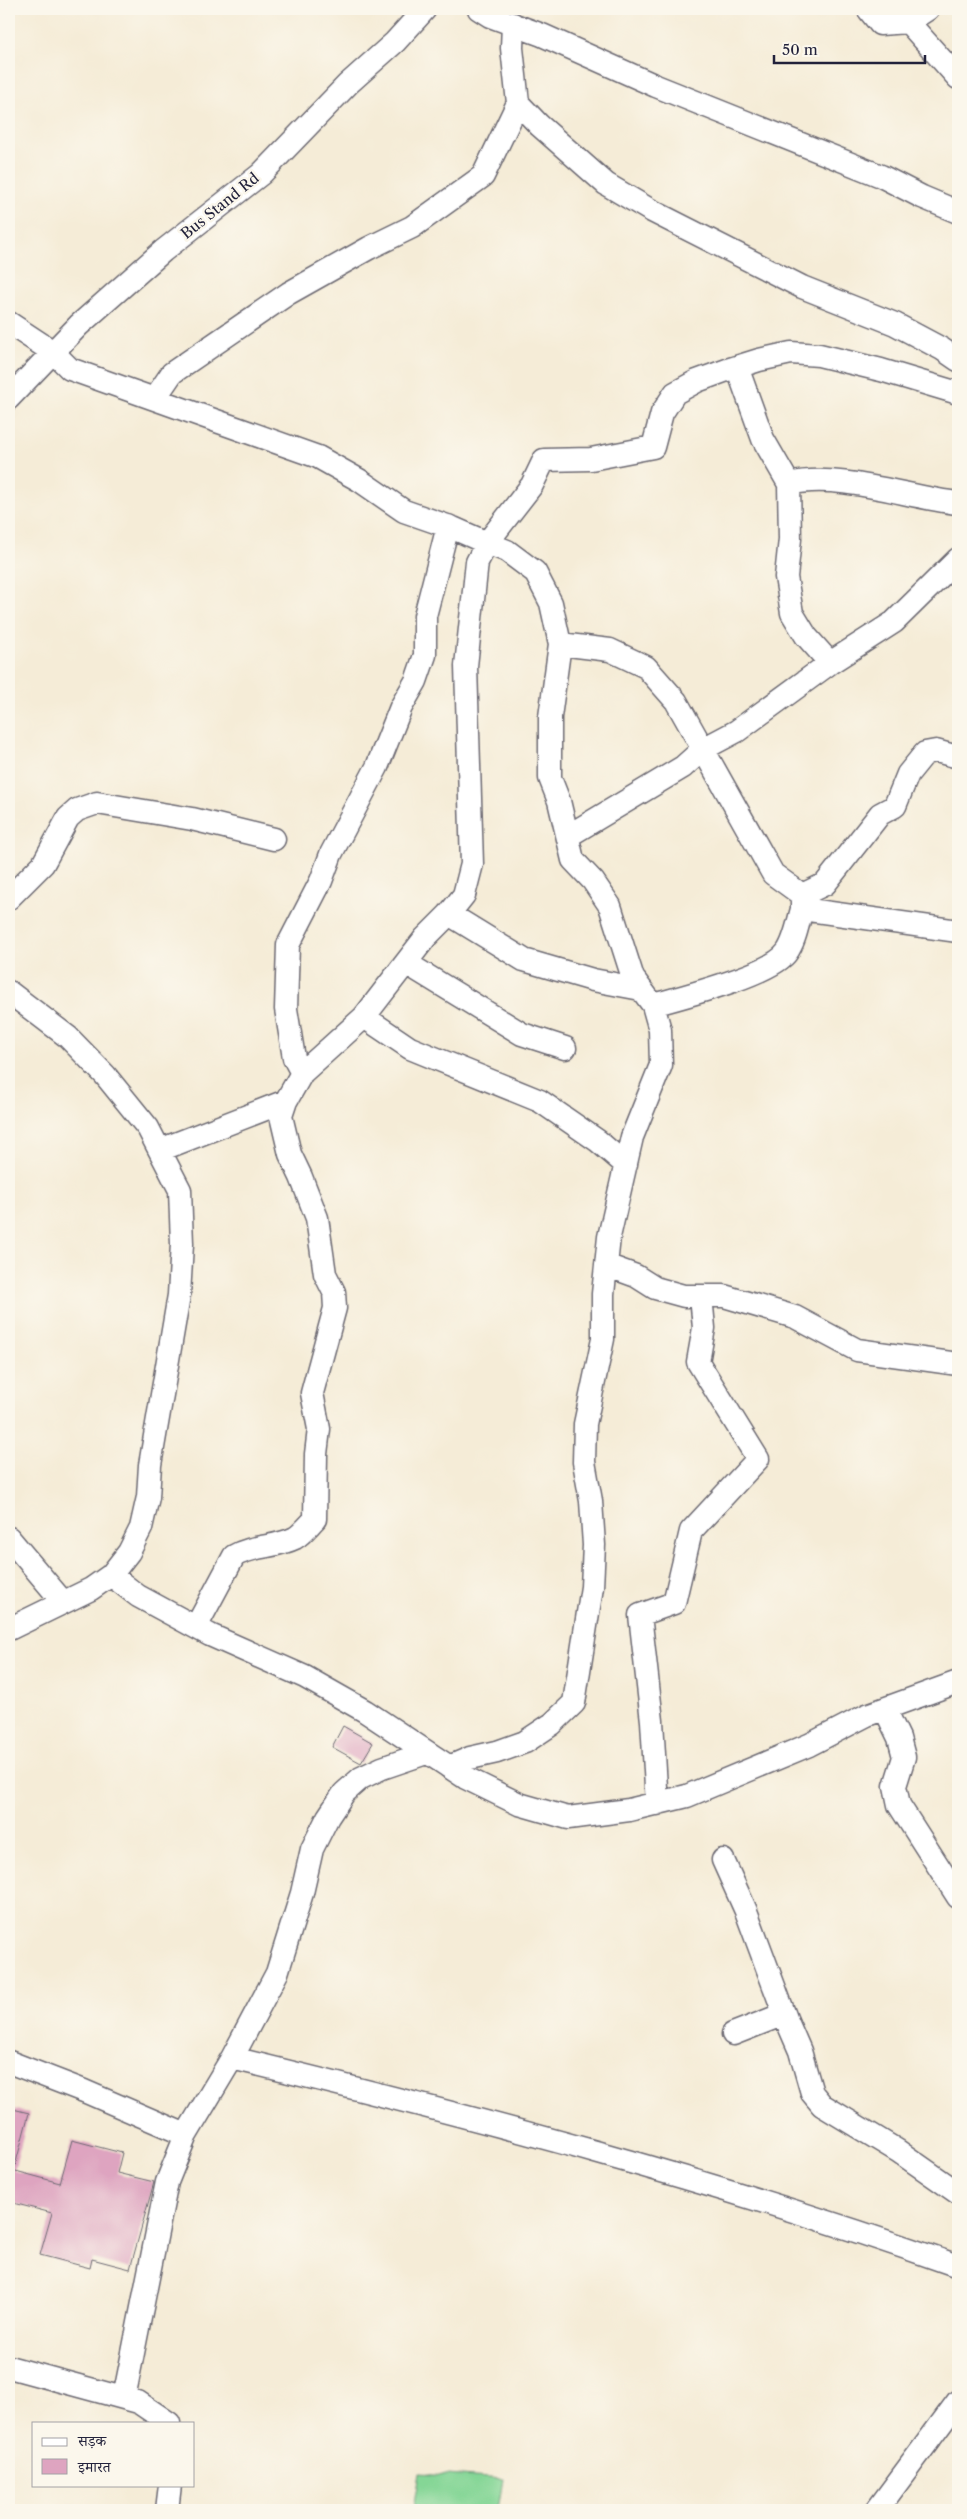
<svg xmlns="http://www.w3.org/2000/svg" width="967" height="2519" viewBox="0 0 967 2519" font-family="'Libre Caslon Text','Noto Serif Devanagari',serif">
<rect width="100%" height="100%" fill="#fbf7ec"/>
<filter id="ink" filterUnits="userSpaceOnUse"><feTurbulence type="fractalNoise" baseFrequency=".02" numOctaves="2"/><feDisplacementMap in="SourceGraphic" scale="10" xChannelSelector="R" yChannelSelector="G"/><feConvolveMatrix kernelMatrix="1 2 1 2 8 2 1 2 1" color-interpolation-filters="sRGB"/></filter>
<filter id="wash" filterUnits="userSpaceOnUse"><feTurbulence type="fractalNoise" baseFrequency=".0096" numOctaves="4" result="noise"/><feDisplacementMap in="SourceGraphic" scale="20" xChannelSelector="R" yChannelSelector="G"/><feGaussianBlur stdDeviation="1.12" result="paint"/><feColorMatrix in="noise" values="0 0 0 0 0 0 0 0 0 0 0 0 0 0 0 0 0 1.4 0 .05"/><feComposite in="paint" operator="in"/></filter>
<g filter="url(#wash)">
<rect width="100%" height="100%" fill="#f5ecd7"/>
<path fill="#85d696" stroke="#547c68" d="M419 2473 503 2479 498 2510H413Z"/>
<g id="blocks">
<path fill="#dea4c0" d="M343 1726 373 1743 361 1763 332 1747Z
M9 2108 29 2113 14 2170H12L60 2183 72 2140 122 2153 117 2173 154 2182 130 2269 92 2259 90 2268 40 2255 52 2213 9 2202Z"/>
</g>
</g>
<g filter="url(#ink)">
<use href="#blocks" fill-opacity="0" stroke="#6c6972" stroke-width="1"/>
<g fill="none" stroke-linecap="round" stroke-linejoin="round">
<g stroke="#6c6972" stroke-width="25">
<path id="minor" d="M479 9 490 16 542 35 656 86 881 176 922 197 958 212
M868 9 880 24 908 22 958 78
M908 22 928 9
M513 24 512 48 518 103 539 125 606 184 650 210 802 287 895 324 942 349 958 360
M9 323 53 352 70 369 318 457 359 480 404 511 453 528 487 543 477 562 466 666 472 864 464 895 449 914 425 938 364 1017 302 1073 286 1101 281 1116 290 1154 301 1177 317 1218 325 1274 334 1292 335 1308 312 1393 319 1429 316 1454 315 1519C309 1525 302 1534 295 1538 275 1548 252 1545 234 1556L196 1627
M9 398 79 325 163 251 261 174 348 84 395 42 425 9
M155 398 172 373 289 293 369 248 412 227 483 176 518 103
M789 484C839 472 906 497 958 503
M560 644 610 650 646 667 676 701 773 874 802 895
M830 663 894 622 958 559
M568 836 683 767 703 749 737 731 830 663 806 636 792 613 786 577 790 539 789 484 763 439 737 367
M9 898 43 864 68 818 77 810 97 803 192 819 274 839
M802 909V895L825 884 880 814 895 806 908 774 925 753 936 751 958 757
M449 914 524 960 593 980 641 989
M406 963 522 1034 565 1048
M9 992 68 1037 105 1075 148 1128 180 1190 182 1244 179 1295 150 1465 148 1497 141 1528 129 1552 111 1575 91 1589 9 1629
M653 1005C681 997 773 974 787 952 795 941 798 923 802 909L958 931
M364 1017 410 1048 540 1101 598 1141 626 1165
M302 1073 294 1058 286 1009 288 945 321 881 331 854 377 767 401 707 416 681 425 655V616L448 526
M160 1150 286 1101
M606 1265 636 1276 655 1288 684 1296H724L795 1317 857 1350 958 1364
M9 1538 63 1602
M111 1575 138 1596 210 1635 305 1677 365 1711 466 1778 519 1804 568 1818 629 1810 687 1796 809 1745 867 1715 958 1682
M885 1709 899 1738 904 1757 895 1786 899 1805 958 1897
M426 1753 382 1768 361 1778 344 1793 328 1817 312 1849 302 1893 277 1973 232 2058C476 2117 721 2182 958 2266
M449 1767 470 1758 497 1752 525 1742 552 1724 574 1703 592 1587 594 1545 591 1501 584 1462 585 1424 603 1339V1294L609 1237 632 1137 661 1065 660 1030 653 1005 633 978 610 906 593 881 573 860 559 801 550 778V717L560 644 551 603 535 572 507 551 487 543 532 485 544 460 591 459 653 447 662 413 675 393 697 381 727 370 759 360 791 353 819 355 881 370 958 393
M657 1804 652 1721 640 1615 674 1603 691 1531 758 1459 698 1362 704 1328 701 1296
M723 1860 746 1911 787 2021 800 2051 812 2093 822 2105 898 2151 958 2193
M733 2034 784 2014
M9 2062 84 2091 186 2135
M9 2367 138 2402 169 2423
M124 2398 167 2182 186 2135 232 2058
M167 2510 170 2485
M877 2510 958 2401"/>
</g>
<use href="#minor" stroke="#fff" stroke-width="22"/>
</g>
</g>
<g text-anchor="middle" stroke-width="5" stroke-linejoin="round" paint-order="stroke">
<g font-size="15" fill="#22223b" stroke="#fbf7ec">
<text transform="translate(220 206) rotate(-39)" y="5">Bus Stand Rd</text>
</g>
</g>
<rect width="967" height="2519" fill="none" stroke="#fbf7ec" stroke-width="30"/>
<rect x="32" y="2422" width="162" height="65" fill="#fbf7ec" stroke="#a4a2a5"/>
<rect x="42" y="2438" width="25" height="8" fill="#ffffff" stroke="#a4a2a5"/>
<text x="78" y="2446" font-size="15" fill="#22223b">सड़क</text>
<rect x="42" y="2459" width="25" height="15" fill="#dea4c0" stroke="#a4a2a5"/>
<text x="78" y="2472" font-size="15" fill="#22223b">इमारत</text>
<path d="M774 55v8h151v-8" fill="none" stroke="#22223b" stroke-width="2.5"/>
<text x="782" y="55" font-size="15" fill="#22223b" stroke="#fbf7ec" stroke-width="4" paint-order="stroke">50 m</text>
</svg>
